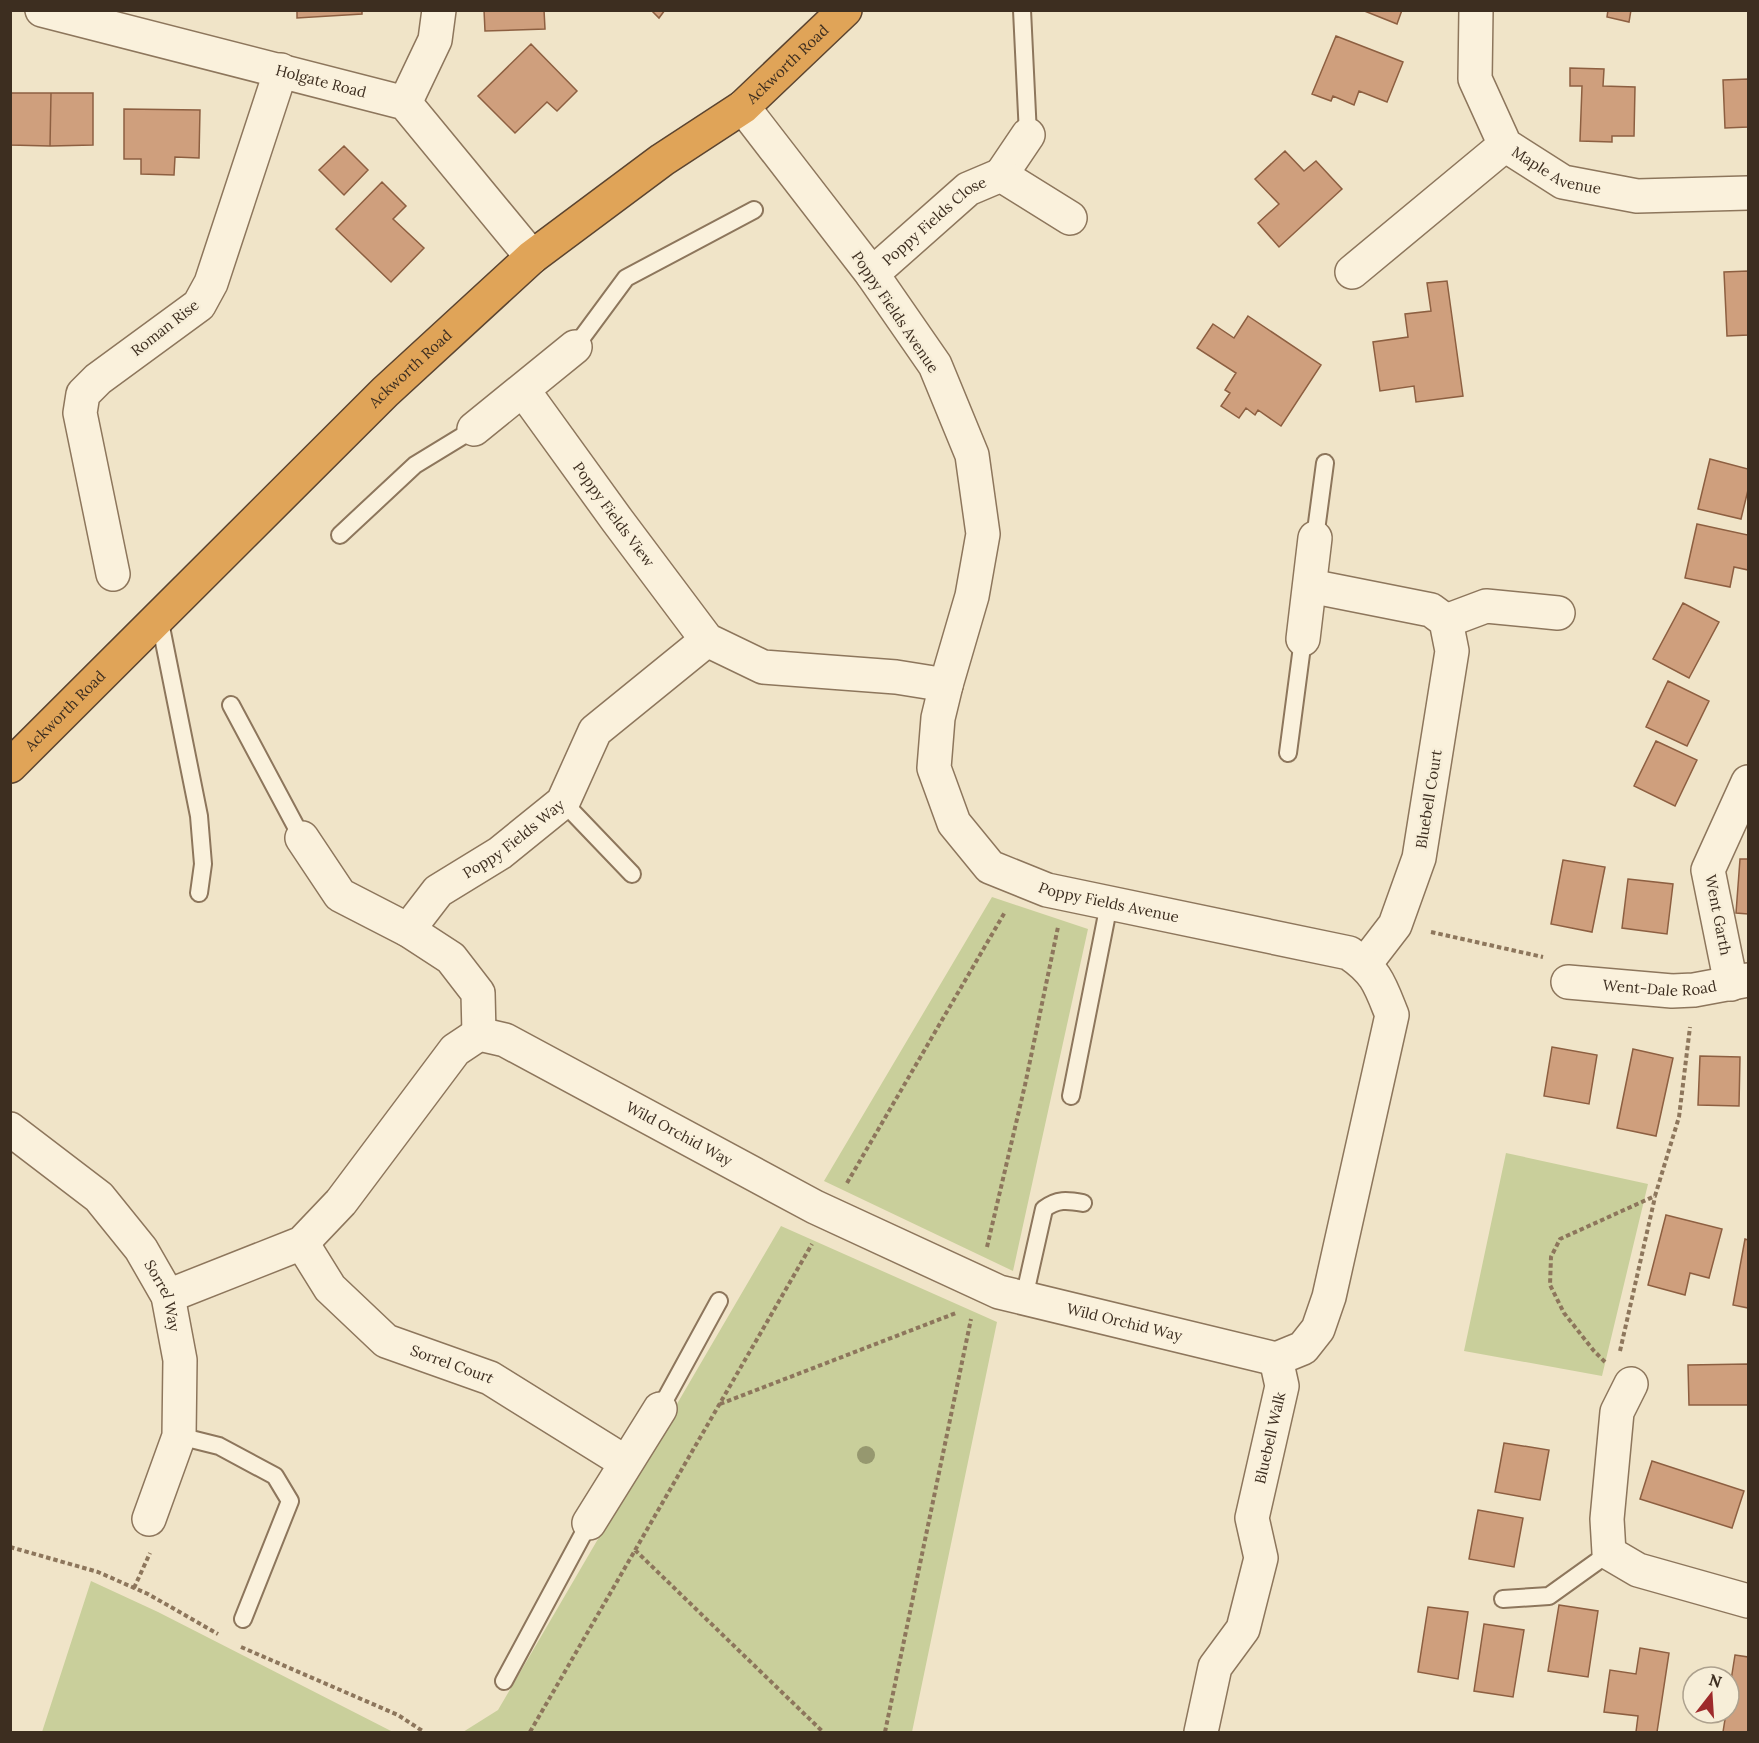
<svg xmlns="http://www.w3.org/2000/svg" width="1759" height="1743" viewBox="0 0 1759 1743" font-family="Lora,serif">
<rect width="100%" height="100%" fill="#f0e4c8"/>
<path fill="#c9cf9b" d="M992 897 1088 929 1013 1271 824 1181Z
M1506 1153 1648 1184 1602 1376 1464 1351Z
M781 1226 997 1322 912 1732H463L498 1710Z
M91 1581 158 1612 393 1732H42Z"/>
<path fill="#cf9f7d" stroke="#8d5f41" stroke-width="1.5" d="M297 10H362V14L297 18Z
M484 10H544L545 29 485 31Z
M651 10H665L659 18Z
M1362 10H1402L1397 24Z
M1608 10H1631L1629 22 1607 17Z
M1336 36 1403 62 1387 102 1359 91 1354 105 1333 96 1331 101 1312 94Z
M531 44 577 91 557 111 547 102 515 133 478 96Z
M1570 68 1604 69 1603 86 1635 87 1634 136H1612V142L1580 141 1582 86H1570Z
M1748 79V127L1725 128 1723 80Z
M10 93H51L50 146 10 145Z
M51 93H93V145L50 146Z
M124 109 200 110 199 158 175 157 174 175 141 174V159H124Z
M344 146 368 170 344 195 319 170Z
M1285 151 1304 171 1316 161 1342 189 1279 247 1258 223 1279 204 1255 179Z
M382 182 406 206 393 219 424 248 391 282 336 229Z
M1748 271V335L1727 336 1724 272Z
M1447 281 1463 396 1416 402 1414 386 1380 391 1373 342 1408 337 1405 314 1431 311 1427 283Z
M1248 316 1321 365 1281 426 1258 410 1255 415 1246 408 1239 418 1221 406 1230 393 1225 390 1236 373 1197 348 1213 324 1234 338Z
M1710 459 1748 469V490L1741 519 1698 509Z
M1697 524 1748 535V570L1734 567 1730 587 1685 578Z
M1683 603 1719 622 1689 678 1653 659Z
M1668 681 1709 701 1687 746 1646 727Z
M1656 741 1697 760 1675 806 1634 786Z
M1740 859H1748V914L1736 913Z
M1563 860 1605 867 1592 932 1551 924Z
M1628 879 1673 884 1667 934 1622 928Z
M1552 1047 1597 1055 1589 1104 1544 1096Z
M1633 1049 1673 1058 1656 1136 1617 1128Z
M1700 1056 1740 1057 1739 1106 1698 1105Z
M1666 1215 1722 1229 1709 1278 1690 1273 1685 1295 1648 1285Z
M1745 1239 1748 1240V1308L1733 1305Z
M1748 1364V1405H1689L1688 1365Z
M1504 1443 1549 1450 1540 1500 1495 1492Z
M1652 1461 1744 1491 1732 1528 1640 1499Z
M1478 1510 1523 1518 1514 1567 1469 1559Z
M1559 1605 1598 1611 1588 1677 1548 1671Z
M1428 1607 1468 1612 1458 1679 1418 1672Z
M1484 1624 1524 1630 1513 1697 1474 1691Z
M1640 1648 1669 1653 1657 1732H1636L1638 1716 1604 1712 1610 1670 1636 1674Z
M1735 1655 1748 1657V1732H1723L1726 1713H1729V1693Z"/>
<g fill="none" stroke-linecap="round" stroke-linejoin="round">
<g stroke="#8d765c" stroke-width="20">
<path id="lane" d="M1022 10 1028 135
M575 347 626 278 754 210
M340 535 415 465 474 429
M1315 538 1325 463
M159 617 199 816 203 864 199 893
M231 705 302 838
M1288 753 1303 639
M563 802 632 874
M1071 1096 1109 904
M1024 1298 1044 1209C1057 1199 1067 1200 1083 1203
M660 1409 719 1301
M179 1436 219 1446 275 1476 290 1501 243 1619
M1503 1599 1549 1596 1609 1553
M504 1681 589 1523"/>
</g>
<g stroke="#8d765c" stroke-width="36">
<g id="street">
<path id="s1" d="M42 10 405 103 532 257"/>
<path id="s2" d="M1476 10 1475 79 1505 145 1563 182 1637 196 1748 193"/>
<path d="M405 103 435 40 439 10"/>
<path d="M1001 175 1028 135"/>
<path d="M1352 272 1505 145"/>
<path id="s3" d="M872 274 968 189 1001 175 1070 218"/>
<path id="s4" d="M523 390 617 520 707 640 763 667 896 677 946 685 972 596 983 534 972 455 935 365 872 274 743 107"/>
<path d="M474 429 575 347"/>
<path d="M113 574 80 413 83 394 98 379 199 305 211 283 281 70"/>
<path d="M1310 586 1431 610 1446 621 1452 651 1419 858 1395 925 1365 964"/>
<path d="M1446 621 1486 606 1558 613"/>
<path d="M1303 639 1315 538"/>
<path id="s5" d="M946 685 938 718 934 768 954 823 990 867 1047 890 1349 953C1377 972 1380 985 1392 1015L1329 1297 1318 1329 1303 1348 1276 1359"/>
<path d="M302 838 340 895 408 930 451 958 478 993 479 1034"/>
<path id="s6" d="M408 930 438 891 500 853 563 802 595 731 707 640"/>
<path id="s7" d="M1568 982 1672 991 1694 990 1748 980"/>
<path d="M1731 984 1708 870 1748 782"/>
<path id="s8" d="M10 1129 99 1197 141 1249 168 1296 180 1360 179 1436 149 1519"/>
<path id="s9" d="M302 1243 330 1288 386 1341 490 1378 625 1462"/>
<path id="s10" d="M168 1296 302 1243 341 1202 455 1050 479 1034 505 1040 815 1207 999 1292 1276 1359"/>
<path d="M1631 1384 1617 1412 1607 1519 1609 1553 1638 1570 1748 1601"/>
<path d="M589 1523 660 1409"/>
<path id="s11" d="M1201 1732 1215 1667 1243 1629 1261 1558 1252 1518 1282 1386 1276 1359"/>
</g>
</g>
<g stroke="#5b4430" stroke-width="36">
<g id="highway">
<path id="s12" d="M10 766 385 392 532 257 662 160 743 107 845 10"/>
</g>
</g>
<path stroke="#8d765c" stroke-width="4" stroke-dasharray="4.5 3" stroke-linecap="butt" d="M1431 932 1543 957
M847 1183 1005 912
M987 1247 1025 1085 1058 927
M1620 1351 1655 1197
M1605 1362 1594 1351 1564 1313 1550 1285 1551 1257 1560 1239 1655 1196 1679 1117 1690 1027
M720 1404 956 1313
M10 1547 98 1572 148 1594 218 1634
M635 1550 823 1732
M134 1588 150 1553
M241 1647 398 1715 424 1732
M530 1732 812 1244
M885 1732 971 1319"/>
<use href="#lane" stroke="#faf1dc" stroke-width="16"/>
<use href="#street" stroke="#faf1dc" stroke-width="33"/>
<use href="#highway" stroke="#e0a458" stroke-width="33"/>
</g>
<circle fill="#96986f" cx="866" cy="1455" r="9"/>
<g text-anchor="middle" stroke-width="5" stroke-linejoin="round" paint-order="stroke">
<g font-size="15" fill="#3d2e20" stroke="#f7eed8">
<text dy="5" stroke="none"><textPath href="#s12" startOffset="1050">Ackworth Road</textPath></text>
<text dy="5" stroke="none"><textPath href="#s1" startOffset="288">Holgate Road</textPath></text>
<text dy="5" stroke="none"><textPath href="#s2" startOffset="200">Maple Avenue</textPath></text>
<text dy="5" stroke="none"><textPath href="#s3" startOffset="82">Poppy Fields Close</textPath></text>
<text transform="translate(895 312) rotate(56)" y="5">Poppy Fields Avenue</text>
<text transform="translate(165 328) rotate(-38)" y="5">Roman Rise</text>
<text dy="5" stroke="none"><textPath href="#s12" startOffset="564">Ackworth Road</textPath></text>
<text dy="5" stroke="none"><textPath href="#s4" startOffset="154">Poppy Fields View</textPath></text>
<text dy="5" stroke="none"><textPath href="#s12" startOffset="78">Ackworth Road</textPath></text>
<text transform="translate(1429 799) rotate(-81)" y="5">Bluebell Court</text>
<text dy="5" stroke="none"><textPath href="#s6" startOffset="141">Poppy Fields Way</textPath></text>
<text dy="5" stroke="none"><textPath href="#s5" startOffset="324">Poppy Fields Avenue</textPath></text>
<text transform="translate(1718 915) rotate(79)" y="5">Went Garth</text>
<text dy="5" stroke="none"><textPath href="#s7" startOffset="92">Went-Dale Road</textPath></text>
<text dy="5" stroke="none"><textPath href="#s10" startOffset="644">Wild Orchid Way</textPath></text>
<text dy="5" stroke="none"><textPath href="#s8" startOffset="231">Sorrel Way</textPath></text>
<text dy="5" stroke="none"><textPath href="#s10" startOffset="1130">Wild Orchid Way</textPath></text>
<text dy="5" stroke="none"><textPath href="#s9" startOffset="200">Sorrel Court</textPath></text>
<text dy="5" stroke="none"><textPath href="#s11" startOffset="310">Bluebell Walk</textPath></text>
</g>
</g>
<rect width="1759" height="1743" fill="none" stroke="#3d2e20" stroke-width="24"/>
<g transform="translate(1711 1695) rotate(17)"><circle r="28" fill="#f7eed8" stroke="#ada18e" stroke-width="1.5"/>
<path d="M0-4.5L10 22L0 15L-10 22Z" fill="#9e2a2b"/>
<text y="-9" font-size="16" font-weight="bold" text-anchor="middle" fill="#3d2e20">N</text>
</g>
</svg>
